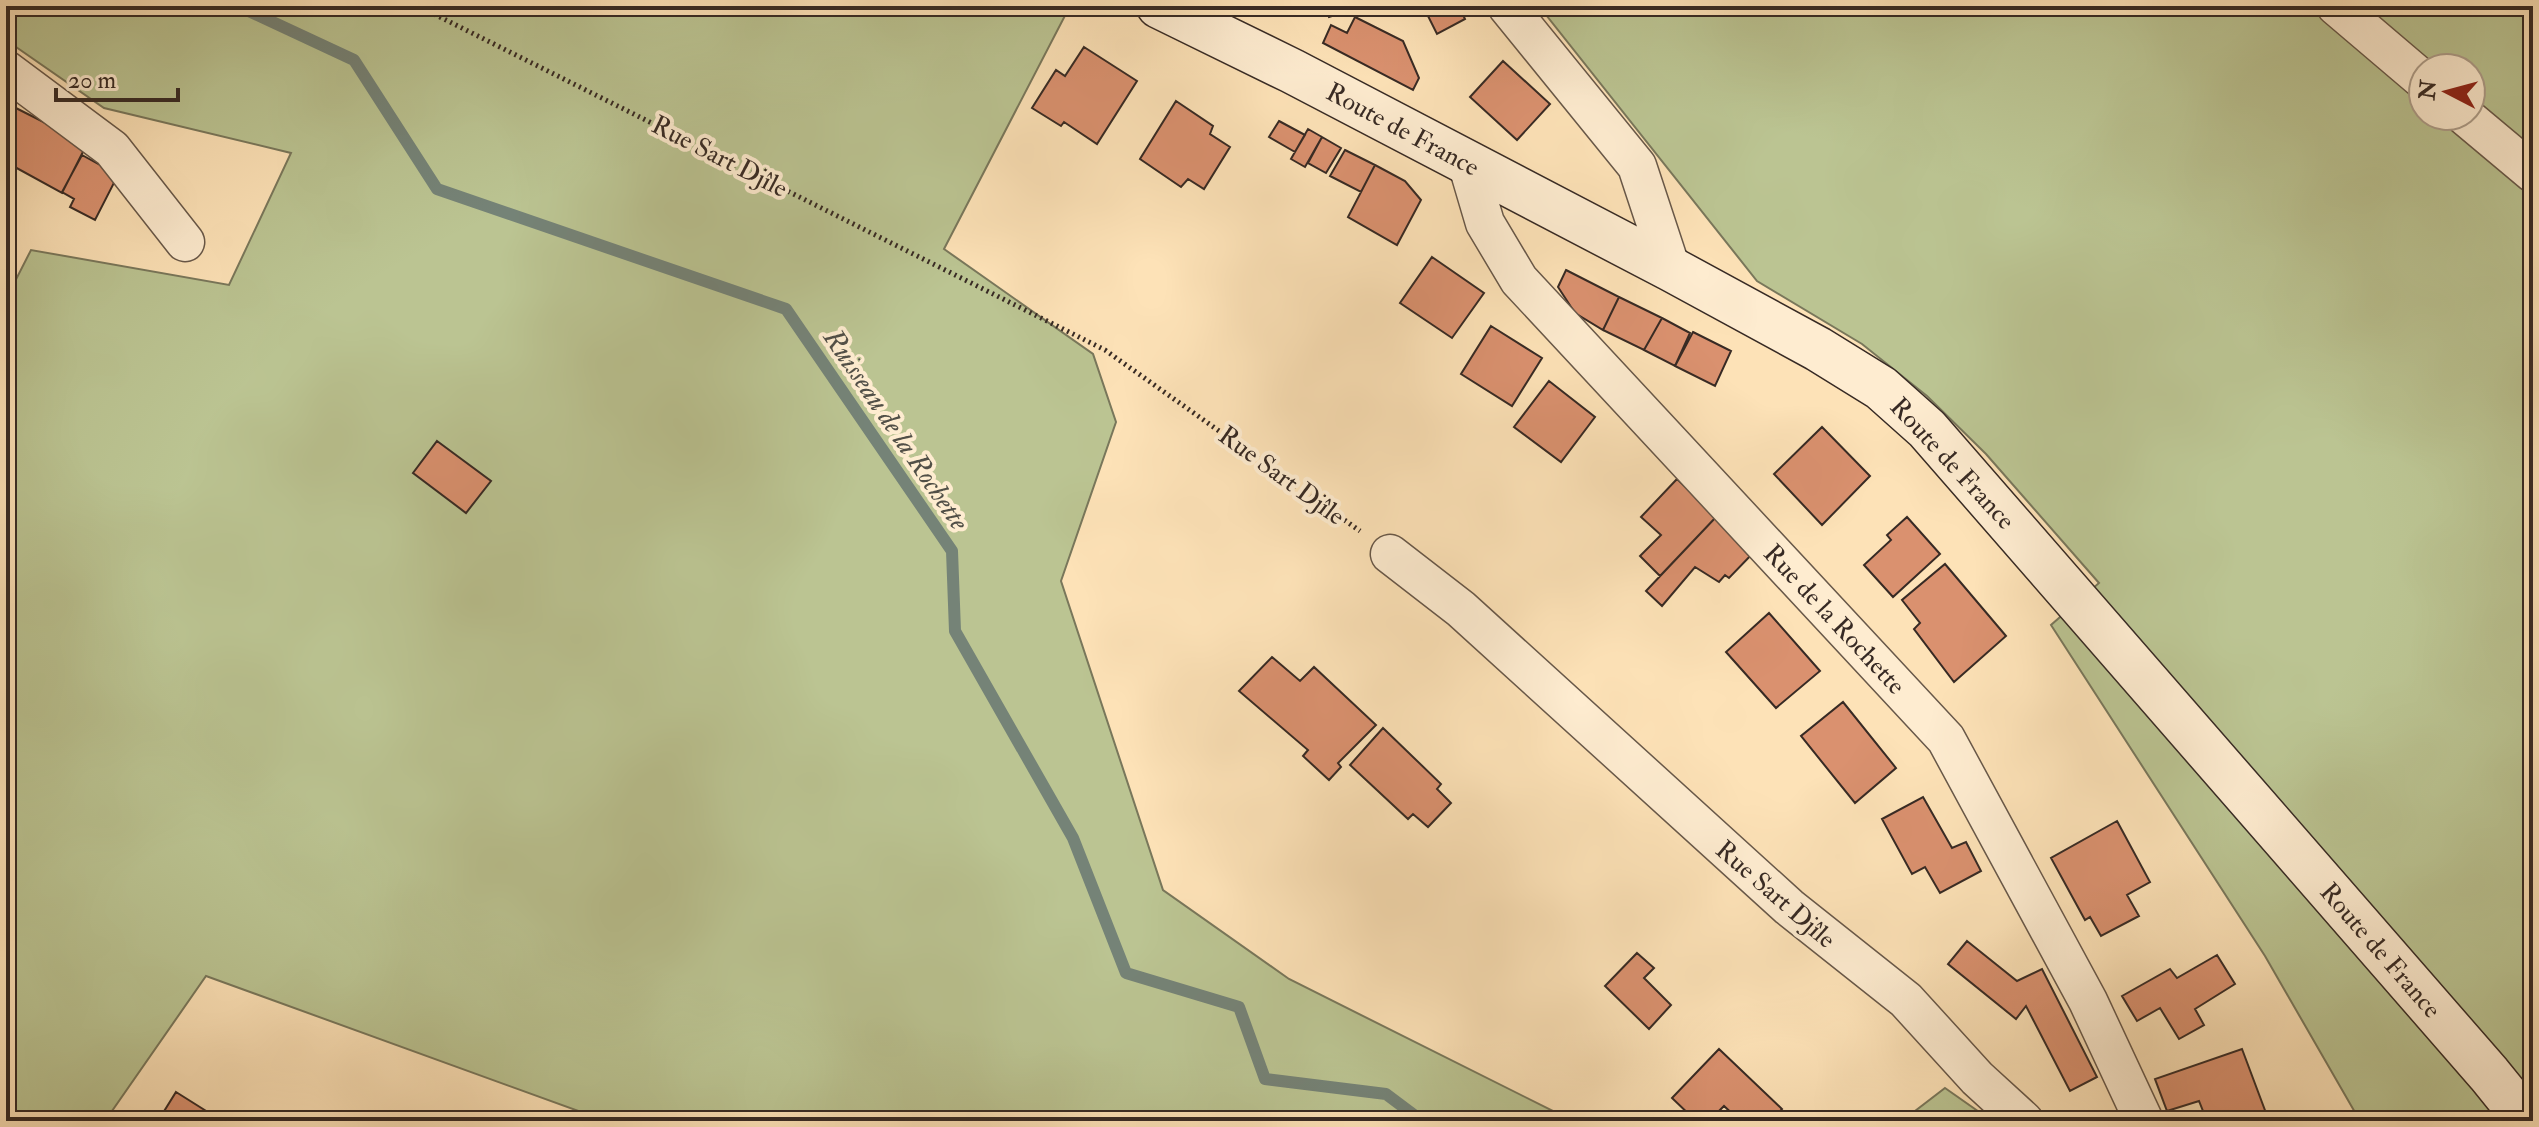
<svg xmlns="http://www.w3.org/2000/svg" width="2539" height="1127" viewBox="0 0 2539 1127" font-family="'IM FELL Double Pica',serif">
<rect width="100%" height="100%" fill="#fde2b7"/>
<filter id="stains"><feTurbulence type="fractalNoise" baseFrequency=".0025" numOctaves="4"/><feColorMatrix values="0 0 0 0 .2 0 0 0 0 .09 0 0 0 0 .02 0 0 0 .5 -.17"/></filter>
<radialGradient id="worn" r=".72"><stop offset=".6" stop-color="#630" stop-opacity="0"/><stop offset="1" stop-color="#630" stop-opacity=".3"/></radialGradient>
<path fill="#bbc492" stroke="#79775b" stroke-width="2" fill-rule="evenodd" d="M6 6H882L888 9 890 6H1070L944 249 1093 354 1116 422 1061 581 1163 890 1289 979 1573 1121H606L206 976 105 1121H6V299L31 250 229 285 291 153 104 108 6 40Z
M1539 6H2533V1121H2360L2265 956 2051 625 2099 583 1986 454 1927 396 1862 344 1757 281ZM2423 68H2471V116H2423Z
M1945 1088 1992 1121H1902Z"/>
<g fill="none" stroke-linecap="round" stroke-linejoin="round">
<path stroke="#758377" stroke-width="12" d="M238 6 354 60 437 189 786 309 952 551 955 631 1073 838 1126 973 1239 1007 1265 1079 1386 1094 1422 1121"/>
</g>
<path fill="#da916f" stroke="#372a24" stroke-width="2" d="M1325 6H1363L1329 17Z
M1423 6H1459L1465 19 1437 34Z
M1355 17 1403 41 1419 78 1413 90 1323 43 1331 25 1347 33Z
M1084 47 1137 81 1097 144 1064 122 1061 126 1032 108 1056 70 1065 76Z
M1503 61 1550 104 1517 140 1470 97Z
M1176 101 1213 126 1210 134 1230 147 1204 189 1188 179 1181 187 1140 159Z
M6 103 87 144 62 193 13 166 8 177 6 176Z
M1279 121 1305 135 1295 152 1269 137Z
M1308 129 1322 137 1305 167 1291 159Z
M1322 137 1341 148 1326 173 1308 163Z
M1345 150 1375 165 1361 192 1330 176Z
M82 155 118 175 95 220 70 207 74 199 62 192Z
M1375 165 1405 181 1421 200 1397 245 1348 217Z
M1432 257 1484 293 1452 338 1400 303Z
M1566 270 1619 297 1603 330 1575 313 1558 287Z
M1619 297 1662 318 1644 350 1603 330Z
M1662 318 1690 333 1675 366 1644 350Z
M1491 326 1542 358 1512 406 1461 374Z
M1693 332 1731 351 1715 386 1675 366Z
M1549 381 1595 417 1561 462 1514 427Z
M1822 427 1870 476 1822 525 1774 474Z
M437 441 491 481 466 513 413 473Z
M1677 479 1717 516 1660 576 1640 556 1661 535 1641 517Z
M1717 516 1755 551 1729 578 1725 575 1719 582 1695 567 1662 606 1646 591Z
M1907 517 1940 554 1893 597 1864 565 1891 540 1887 535Z
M1945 564 2006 636 1954 682 1914 629 1920 623 1902 600Z
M1769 613 1820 671 1776 708 1726 652Z
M1272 657 1300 681 1314 667 1376 725 1338 763 1341 767 1329 780 1303 756 1308 750 1239 691Z
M1843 702 1896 768 1855 803 1801 736Z
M1383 728 1441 784 1437 789 1451 803 1428 827 1413 814 1408 819 1350 765Z
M1923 797 1952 848 1966 842 1981 871 1940 893 1925 867 1912 874 1882 819Z
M2117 821 2150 882 2127 895 2139 916 2101 936 2090 917 2085 920 2051 858Z
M1967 941 2017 981 2042 969 2097 1077 2070 1091 2026 1006 2016 1019 1948 964Z
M1637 953 1654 968 1644 978 1671 1005 1649 1029 1605 986Z
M2217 955 2235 984 2195 1009 2204 1025 2179 1039 2160 1008 2137 1021 2122 996 2170 969 2177 978Z
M1719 1049 1782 1109 1771 1121H1740L1724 1106 1709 1121H1696L1672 1098Z
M2242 1049 2269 1121H2207L2199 1101 2167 1111 2155 1079Z
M176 1092 222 1121H158Z"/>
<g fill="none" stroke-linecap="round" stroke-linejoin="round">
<g stroke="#685849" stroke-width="41">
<path id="street" d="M1507 6 1637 166 1671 269
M2336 6 2423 80
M6 70 112 149 185 242
M2465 116 2533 173
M1467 162 1485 223 1519 280 1946 739 2088 1001 2144 1121
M1390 554 1461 609 1789 907 1906 1000 1977 1078 2024 1121"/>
</g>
<g stroke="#372a24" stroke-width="47">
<path id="secondary" d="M1159 6 1292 71 1671 269 1818 349 1881 388 1927 429 2489 1074 2527 1121"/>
</g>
<path stroke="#372a24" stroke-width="5" stroke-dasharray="2 4" stroke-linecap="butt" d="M418 6 1105 350 1360 531
M855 6H874"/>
<use href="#street" stroke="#feecd0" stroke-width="38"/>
<use href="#secondary" stroke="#feecd0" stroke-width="44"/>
</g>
<g text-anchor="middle" stroke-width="8" stroke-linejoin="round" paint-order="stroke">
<g font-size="26" fill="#372a24" stroke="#feecd0">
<text transform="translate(1403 129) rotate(28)" y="9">Route de France</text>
<text transform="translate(720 156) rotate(27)" y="9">Rue Sart Djîle</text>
<text transform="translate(1953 463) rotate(47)" y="9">Route de France</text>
<text transform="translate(1282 475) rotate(36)" y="9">Rue Sart Djîle</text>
<text transform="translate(1835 619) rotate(47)" y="9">Rue de la Rochette</text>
<text transform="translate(1776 894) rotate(41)" y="9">Rue Sart Djîle</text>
<text transform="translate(2381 950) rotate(49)" y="9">Route de France</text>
</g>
<g font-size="28" font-style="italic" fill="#514f47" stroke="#feecd0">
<text transform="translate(897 429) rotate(56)" y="10">Ruisseau de la Rochette</text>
</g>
</g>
<rect width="2539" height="1127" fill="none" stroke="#fde2b7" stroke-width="32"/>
<rect x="8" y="8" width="2523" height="1111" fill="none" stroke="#372a24" stroke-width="4"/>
<rect x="16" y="16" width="2507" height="1095" fill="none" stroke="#372a24" stroke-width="2"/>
<g transform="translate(2447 92) rotate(276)"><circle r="38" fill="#feecd0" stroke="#ae9e8b" stroke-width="2"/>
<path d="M0-6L14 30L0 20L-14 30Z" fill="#8f2418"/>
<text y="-12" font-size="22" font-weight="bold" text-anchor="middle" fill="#372a24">N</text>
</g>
<path d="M56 88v12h122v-12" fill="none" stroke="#372a24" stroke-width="4"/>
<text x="68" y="88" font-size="24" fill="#372a24" stroke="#feecd0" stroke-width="6" paint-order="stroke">20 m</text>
<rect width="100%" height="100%" filter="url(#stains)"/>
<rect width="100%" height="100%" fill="url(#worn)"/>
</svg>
